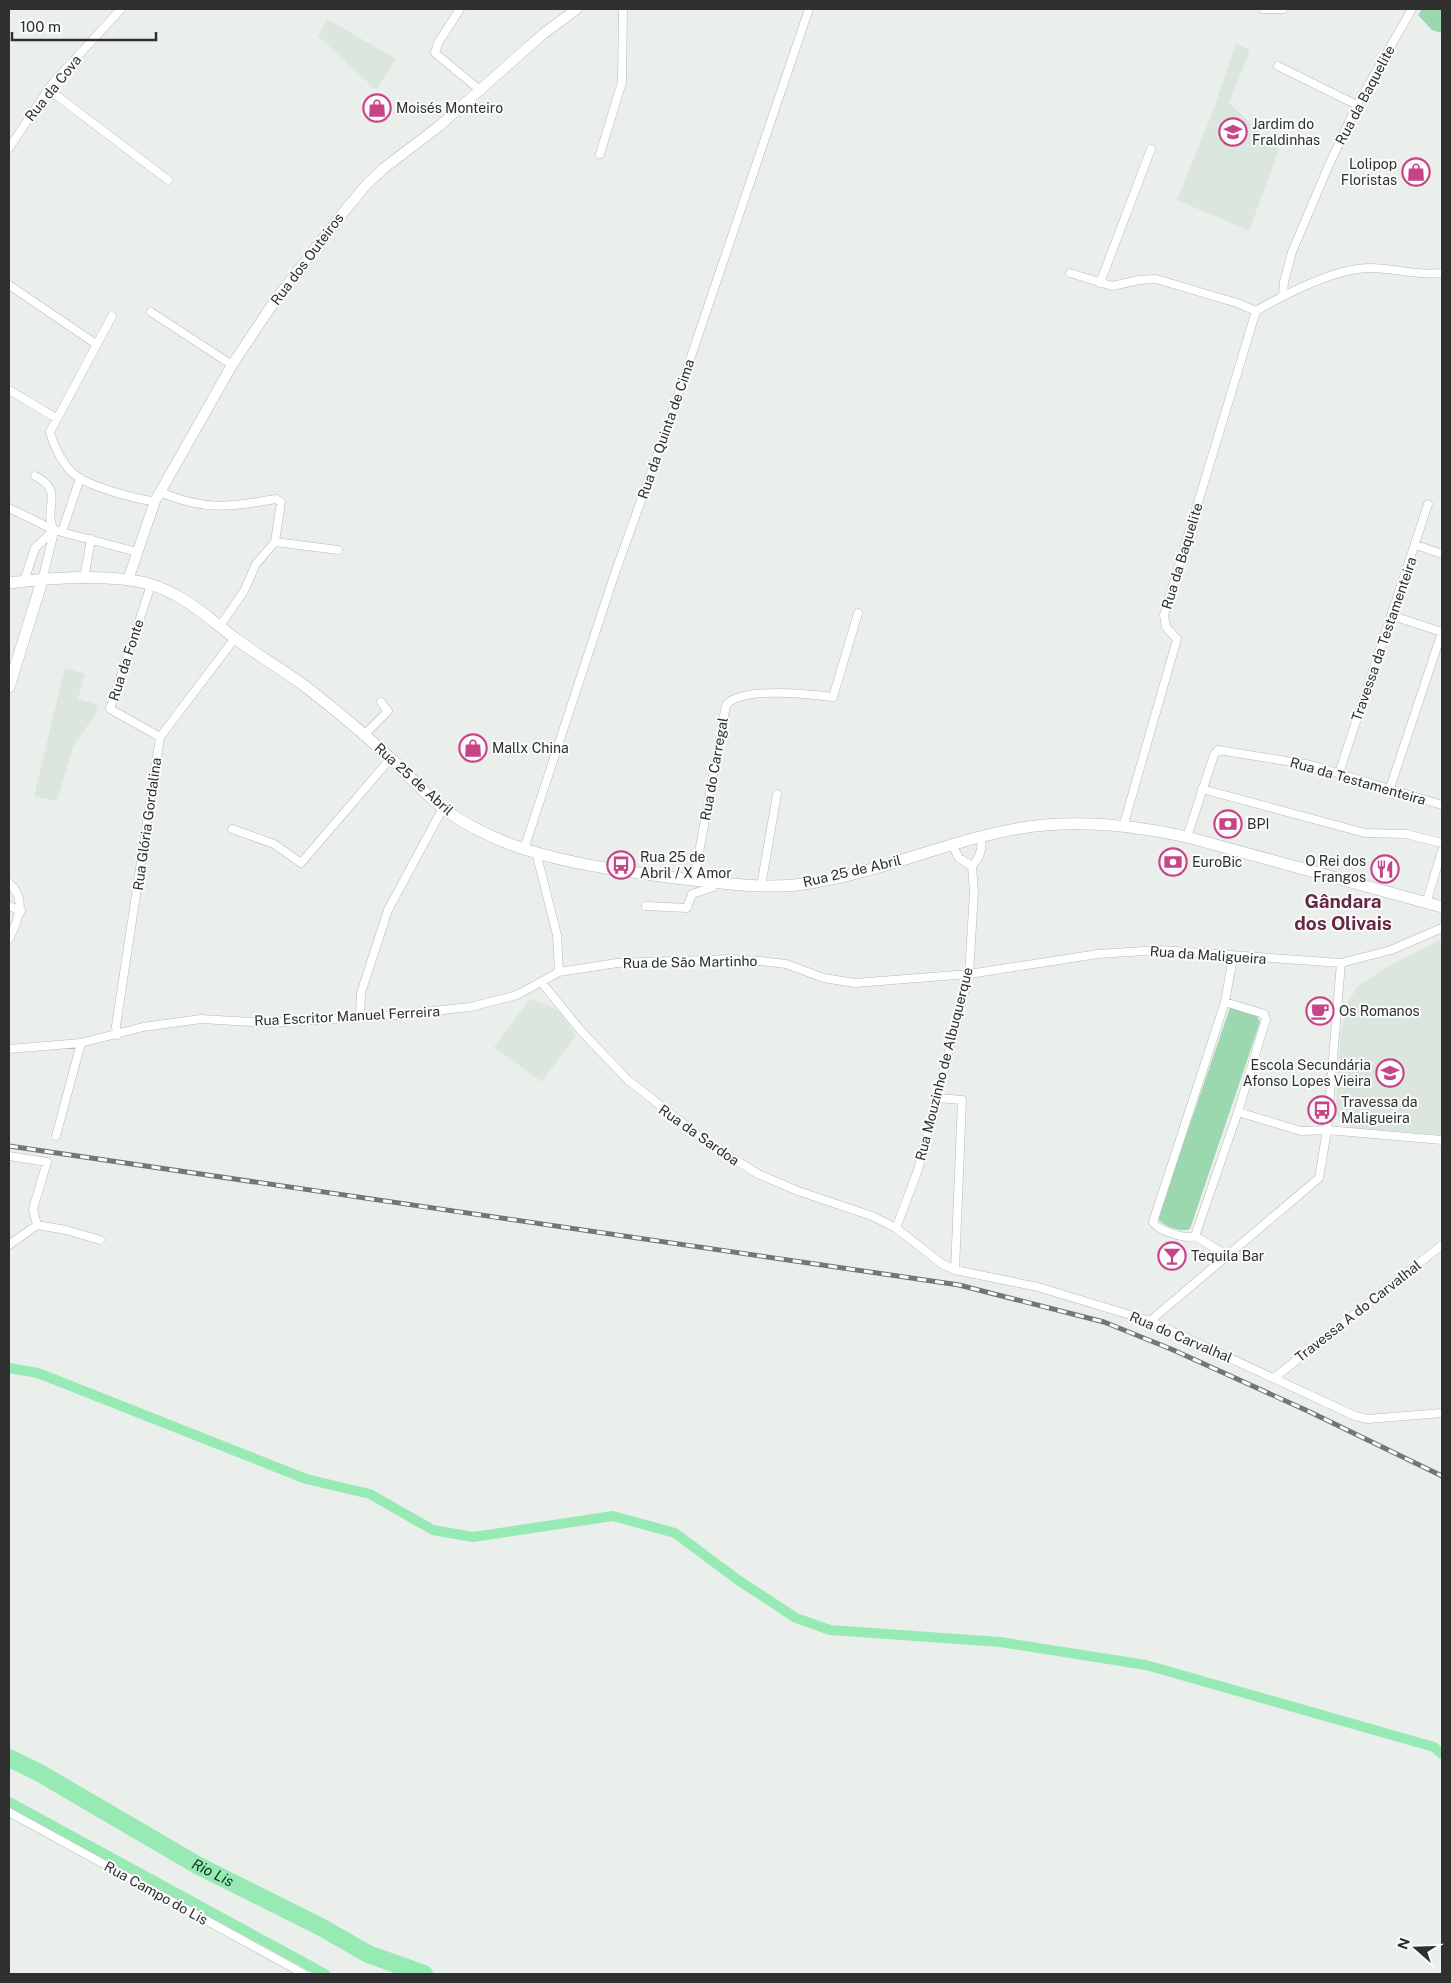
<svg xmlns="http://www.w3.org/2000/svg" width="1451" height="1983" viewBox="0 0 1451 1983" font-family="'Public Sans',sans-serif">
<rect width="100%" height="100%" fill="#ebefec"/>
<path fill="#dbe6de" d="M327 19 396 59 376 90 318 36Z
M1236 44 1250 50 1229 103 1279 149 1249 231 1177 200 1211 116Z
M65 668 85 674 78 699 98 705 95 715 73 746 57 801 34 796Z
M1442 939V1135L1353 1128 1335 1114 1341 1032 1346 1005 1358 986 1387 967Z
M530 999 554 1008 563 1016 576 1035 542 1082 494 1047Z"/>
<path fill="#9bd7af" d="M1422 9H1442V33L1432 30 1418 15Z
M1230 1008 1257 1016 1260 1022 1190 1229C1182 1233 1160 1226 1158 1217Z"/>
<g fill="none" stroke-linecap="round" stroke-linejoin="round">
<path stroke="#98eab5" stroke-width="10" d="M9 1368 38 1373 306 1479 370 1494 433 1530 473 1537 613 1516 675 1533 738 1580 796 1618 830 1630 1000 1642 1146 1665 1434 1747 1442 1754
M9 1802 325 1974"/>
<path stroke="#98eab5" stroke-width="18" id="s1" d="M9 1758 38 1772 197 1865 321 1927 368 1954 424 1974"/>
<g stroke="#b6bab7" stroke-width="9">
<path id="minor" d="M460 9 438 43 435 53 481 91
M1263 9H1283
M1278 66 1357 105
M48 89 168 180
M9 148 52 84 121 9
M600 154 622 82 623 9
M1070 273 1112 286 1139 280 1156 279 1237 303 1256 311C1285 294 1336 268 1370 268 1395 268 1417 276 1442 273
M1100 283 1151 149
M9 285 96 344
M1283 295 1284 282 1292 252 1328 167 1357 105 1412 9
M151 312 232 365
M112 316 50 432C54 447 64 468 78 477 92 487 138 500 155 501
M9 390 56 418
M35 476C66 491 42 508 54 530
M160 492C205 511 229 507 276 499L281 502 275 542 256 564 244 591 220 626
M9 508 54 530 137 552
M62 532 80 478
M275 542 338 550
M1416 545 1442 554
M84 579 91 539
M24 581 35 548 54 530
M42 581 54 532
M151 585 110 709 160 737
M364 735 388 711 381 702
M1339 773 1428 504
M1390 788 1442 632 1393 616
M1202 789 1365 833 1406 834 1442 843
M1123 827 1177 639 1166 627 1164 615 1256 311
M232 829 274 844 301 863 391 758
M1187 837 1214 755 1218 750 1311 765 1442 805
M952 845 959 858 972 866
M524 849 614 576 663 439 809 9
M536 852 557 935 559 972
M972 866C980 858 983 849 981 837
M694 880 726 705C742 686 809 694 833 697L858 613
M9 883C28 900 18 920 9 939
M761 886 777 794
M1426 903 1442 851
M9 906 21 911
M646 906 687 908 692 894 713 887 715 882
M542 983 582 1032 628 1080 704 1140 758 1174 798 1191 872 1216 896 1228 942 1264 955 1270 1038 1287 1150 1321 1355 1416 1368 1419 1442 1413
M1225 1002 1264 1014 1266 1019 1238 1112 1195 1236C1186 1240 1157 1230 1153 1222L1225 1002 1233 957
M360 1016 361 993 388 910 443 808
M117 1035 116 1026 160 737 235 638
M9 1049 81 1043 143 1027 201 1019 269 1023 396 1015 470 1007 517 995 559 972 617 963 731 959 759 961 786 964 824 978 855 983 969 974 1098 954 1160 950 1341 963 1391 950 1442 928
M937 1098 962 1100 955 1270
M1238 1112 1301 1131 1327 1130 1442 1140
M56 1136 81 1043
M9 1156 47 1162 33 1209 37 1225
M896 1228 918 1170 969 974 974 892 972 866
M1195 1236 1226 1255
M9 1245 37 1225 66 1230 100 1240
M1150 1321 1319 1178 1327 1130 1341 963
M1274 1378 1442 1245
M9 1812 304 1974"/>
</g>
<g stroke="#b6bab7" stroke-width="11">
<path id="tertiary" d="M128 580 155 501 232 365 276 299 342 214 367 184 384 168 438 127 543 34 577 9"/>
</g>
<g stroke="#b6bab7" stroke-width="12">
<path id="secondary" d="M9 583C51 578 109 573 149 584 184 594 208 618 236 639 260 657 286 671 310 690 337 711 363 733 388 756 407 773 424 793 444 809 467 826 497 840 524 849 573 865 625 871 676 878 722 883 770 891 816 882 886 870 951 840 1021 828 1076 819 1133 825 1187 837L1442 907
M9 687 42 581"/>
</g>
<use href="#minor" stroke="#fff" stroke-width="8"/>
<use href="#tertiary" stroke="#fff" stroke-width="10"/>
<use href="#secondary" stroke="#fff" stroke-width="11"/>
<g stroke="#747674" stroke-width="5">
<path id="rail" d="M9 1146 959 1285 1104 1322 1171 1349 1310 1412 1442 1476"/>
</g>
<use href="#rail" stroke="#f9fcfa" stroke-width="3" stroke-dasharray="9" stroke-linecap="butt"/>
</g>
<defs>
<g id="shop-ring" transform="scale(1.4375)"><circle r="9.5" fill="#f9fcfa" stroke="#c84388" stroke-width="1.5"/><path d="M-5-2.5h2.3a2.7 3.5 0 0 1 5.4 0H5L5.5 6h-11ZM-1.5-2.5h3a1.5 2.3 0 0 0-3 0Z" fill="#c84388"/></g>
<g id="school-ring" transform="scale(1.4375)"><circle r="9.5" fill="#f9fcfa" stroke="#c84388" stroke-width="1.5"/><path d="M0-5L7-2L0 1L-7-2ZM-4 1L0 2.5L4 1V4Q0 6-4 4Z" fill="#c84388"/></g>
<g id="bank-ring" transform="scale(1.4375)"><circle r="9.5" fill="#f9fcfa" stroke="#c84388" stroke-width="1.5"/><path d="M-6-4H6V4H-6ZM0-2.3a2.3 2.3 0 1 0 0 4.6a2.3 2.3 0 1 0 0-4.6Z" fill="#c84388"/></g>
<g id="bus-ring" transform="scale(1.4375)"><circle r="9.5" fill="#f9fcfa" stroke="#c84388" stroke-width="1.5"/><path d="M-5-6H5V4H4V6H2V4H-2V6H-4V4H-5ZM-3.5-4V0h7V-4ZM-3.5 1.2v1.5H-2V1.2ZM2 1.2v1.5H3.5V1.2Z" fill="#c84388"/></g>
<g id="restaurant-ring" transform="scale(1.4375)"><circle r="9.5" fill="#f9fcfa" stroke="#c84388" stroke-width="1.5"/><path d="M-5-6h1v4h1v-4h1v4h1v-4h1v5L-1.5 .5V6h-2V.5L-5-1ZM5-6V6H3V1.5H1.5Q1.5-4 5-6Z" fill="#c84388"/></g>
<g id="cafe-ring" transform="scale(1.4375)"><circle r="9.5" fill="#f9fcfa" stroke="#c84388" stroke-width="1.5"/><path d="M-5.5-4.5H6V0H3Q3 3.5 0 3.5H-2.5Q-5.5 3.5-5.5 0ZM3-3.2v2h1.7v-2ZM-6 4.5H4V6H-6Z" fill="#c84388"/></g>
<g id="bar-ring" transform="scale(1.4375)"><circle r="9.5" fill="#f9fcfa" stroke="#c84388" stroke-width="1.5"/><path d="M-6-5H6L.8 .8V4.5H3.5V6h-7V4.5H-.8V.8Z" fill="#c84388"/></g>
</defs>
<g fill-rule="evenodd">
<use href="#shop-ring" x="377" y="108"/>
<use href="#school-ring" x="1233" y="132"/>
<use href="#shop-ring" x="1416" y="172"/>
<use href="#shop-ring" x="473" y="748"/>
<use href="#bank-ring" x="1228" y="824"/>
<use href="#bank-ring" x="1173" y="862"/>
<use href="#bus-ring" x="621" y="865"/>
<use href="#restaurant-ring" x="1385" y="869"/>
<use href="#cafe-ring" x="1320" y="1011"/>
<use href="#school-ring" x="1390" y="1073"/>
<use href="#bus-ring" x="1322" y="1110"/>
<use href="#bar-ring" x="1172" y="1256"/>
</g>
<g text-anchor="middle" stroke-width="4" stroke-linejoin="round" paint-order="stroke">
<g font-size="14" fill="#2e2f2e" stroke="#f9fcfa">
<text transform="translate(53 88) rotate(-51)" y="5">Rua da Cova</text>
<text transform="translate(1365 95) rotate(-62)" y="5">Rua da Baquelite</text>
<text transform="translate(307 259) rotate(-53)" y="5">Rua dos Outeiros</text>
<text transform="translate(666 429) rotate(-71)" y="5">Rua da Quinta de Cima</text>
<text transform="translate(1182 556) rotate(-73)" y="5">Rua da Baquelite</text>
<text transform="translate(1384 639) rotate(-71)" y="5">Travessa da Testamenteira</text>
<text transform="translate(126 660) rotate(-72)" y="5">Rua da Fonte</text>
<text transform="translate(714 769) rotate(-80)" y="5">Rua do Carregal</text>
<text transform="translate(414 779) rotate(42)" y="5">Rua 25 de Abril</text>
<text transform="translate(1358 781) rotate(16)" y="5">Rua da Testamenteira</text>
<text transform="translate(147 824) rotate(-82)" y="5">Rua Glória Gordalina</text>
<text transform="translate(852 871) rotate(-13)" y="5">Rua 25 de Abril</text>
<text transform="translate(1208 955) rotate(4)" y="5">Rua da Maligueira</text>
<text transform="translate(690 962) rotate(-1)" y="5">Rua de São Martinho</text>
<text transform="translate(347 1016) rotate(-3)" y="5">Rua Escritor Manuel Ferreira</text>
<text transform="translate(944 1064) rotate(-76)" y="5">Rua Mouzinho de Albuquerque</text>
<text transform="translate(699 1135) rotate(35)" y="5">Rua da Sardoa</text>
<text transform="translate(1358 1311) rotate(-38)" y="5">Travessa A do Carvalhal</text>
<text transform="translate(1181 1337) rotate(23)" y="5">Rua do Carvalhal</text>
<text transform="translate(156 1893) rotate(29)" y="5">Rua Campo do Lis</text>
</g>
<g font-size="14" fill="#2e2f2e" stroke="#f9fcfa" text-anchor="start">
<text x="396" y="113">Moisés Monteiro</text>
<text x="1252" y="129">Jardim do<tspan x="1252" dy="16">Fraldinhas</tspan></text>
<text x="1397" y="169" text-anchor="end">Lolipop<tspan x="1397" dy="16">Floristas</tspan></text>
<text x="492" y="753">Mallx China</text>
<text x="1247" y="829">BPI</text>
<text x="640" y="862">Rua 25 de<tspan x="640" dy="16">Abril / X Amor</tspan></text>
<text x="1366" y="866" text-anchor="end">O Rei dos<tspan x="1366" dy="16">Frangos</tspan></text>
<text x="1192" y="867">EuroBic</text>
<text x="1339" y="1016">Os Romanos</text>
<text x="1371" y="1070" text-anchor="end">Escola Secundária<tspan x="1371" dy="16">Afonso Lopes Vieira</tspan></text>
<text x="1341" y="1107">Travessa da<tspan x="1341" dy="16">Maligueira</tspan></text>
<text x="1191" y="1261">Tequila Bar</text>
</g>
<g font-size="15" font-style="italic" fill="#0e321d" stroke="#f9fcfa">
<text dy="5" stroke="none"><textPath href="#s1" startOffset="234">Rio Lis</textPath></text>
</g>
<g font-size="19" font-weight="bold" fill="#672646" stroke="#f9fcfa">
<text x="1343" y="908">Gândara<tspan x="1343" dy="22">dos Olivais</tspan></text>
</g>
</g>
<rect width="1451" height="1983" fill="none" stroke="#2e2f2e" stroke-width="20"/>
<g transform="translate(1416 1948) rotate(290)" stroke="#f9fcfa" stroke-width="4" paint-order="stroke">
<path d="M0-4L9 19L0 12L-9 19Z" fill="#2e2f2e"/>
<text y="-8" font-size="14" font-weight="bold" text-anchor="middle" fill="#2e2f2e">N</text>
</g>
<path d="M12 32v8h144v-8" fill="none" stroke="#2e2f2e" stroke-width="2.5"/>
<text x="20" y="32" font-size="15" fill="#2e2f2e" stroke="#f9fcfa" stroke-width="4" paint-order="stroke">100 m</text>
</svg>
